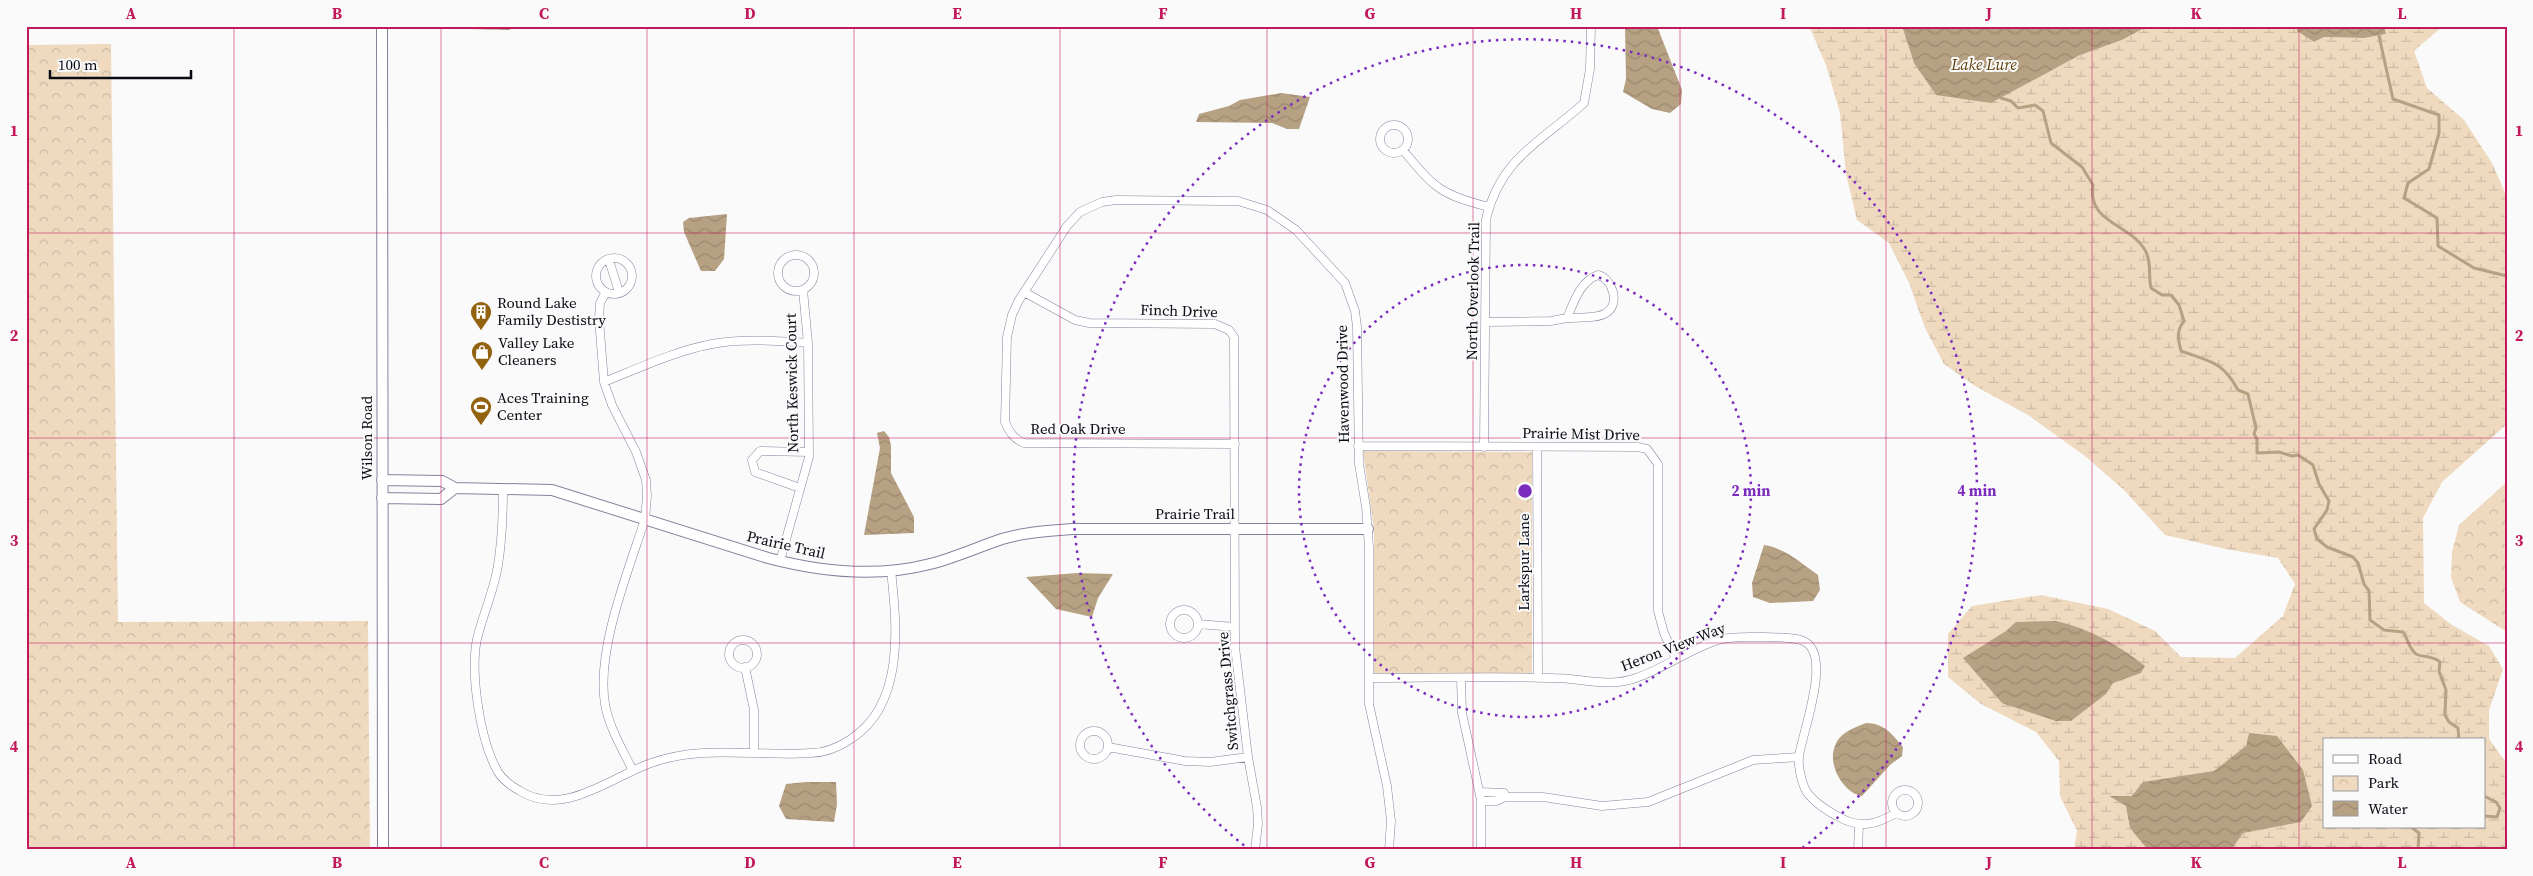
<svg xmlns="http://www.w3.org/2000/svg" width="2533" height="876" viewBox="0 0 2533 876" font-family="'Source Serif 4',serif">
<defs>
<pattern id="wetland-marsh" width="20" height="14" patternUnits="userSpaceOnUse" patternTransform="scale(1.25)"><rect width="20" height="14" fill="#efdac0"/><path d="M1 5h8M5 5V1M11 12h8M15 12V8" fill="none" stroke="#ccbaa4"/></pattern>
<pattern id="park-crowns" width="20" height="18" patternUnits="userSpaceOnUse" patternTransform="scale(1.25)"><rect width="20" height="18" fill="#efdac0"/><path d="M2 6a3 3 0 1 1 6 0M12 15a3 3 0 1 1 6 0" fill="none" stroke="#ccbaa4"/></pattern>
<pattern id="water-waves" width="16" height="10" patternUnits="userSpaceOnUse" patternTransform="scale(1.25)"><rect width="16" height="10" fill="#b7a183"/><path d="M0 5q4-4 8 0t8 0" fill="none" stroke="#9c8970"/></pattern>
</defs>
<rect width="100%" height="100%" fill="#fafafa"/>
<path fill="url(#wetland-marsh)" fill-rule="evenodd" d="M1809 26H1902L1914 63 1990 103 2080 55 2122 40 2148 26 2175 29 2183 26H2297V31L2314 42 2324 37 2364 38 2385 34 2384 26H2443L2414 51 2427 88 2464 120 2492 163 2507 197V424L2442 482 2423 518 2424 603 2452 625 2489 646 2503 669 2489 710V739L2507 764V850H2074L2077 831 2060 796 2059 761 2036 732 1981 704 1948 677V634L1972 606 2041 595 2108 609 2155 631 2181 657 2235 658 2283 616 2295 584 2278 558 2226 549 2165 535 2124 490 2085 456 2028 415 1975 386 1944 364 1925 328 1909 283 1889 243 1857 220 1846 174 1840 113 1826 65ZM2324 740H2484V827H2324Z"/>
<path fill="url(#park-crowns)" d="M111 44 118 622 368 621 370 850H26V45Z
M1363 451 1532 452V674L1374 673V529Z
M2507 482V632L2460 602 2451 577 2452 552 2459 525Z"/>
<path fill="url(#water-waves)" d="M428 26H518L509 30 429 28Z
M1625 26H1657L1682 90 1681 104 1670 113 1652 109 1623 92 1626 79Z
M1902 26H2183L2175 29 2148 26 2122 40 2080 55 1991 103 1936 95 1914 63Z
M2297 26H2384L2386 34 2364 38 2324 37 2314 42 2297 31Z
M1281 93 1310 97 1299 129H1287L1272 123 1196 122 1199 114 1229 106 1240 100Z
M727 214 724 259 715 271H701L684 232 683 222 689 218Z
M884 431 889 437 891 446V473L914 517V533L864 535 880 448 877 433Z
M1764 545C1785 548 1801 563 1818 575L1820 590 1813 601 1770 603 1753 597 1752 583Z
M1077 573 1113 574 1098 598 1092 617 1056 609 1026 577Z
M2056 621C2090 629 2117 644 2145 666L2141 673 2113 683 2106 694 2071 721H2056L2002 703 1963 658 2006 631 2016 622Z
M1866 723C1884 723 1892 734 1903 747L1902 756 1890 765 1862 796C1843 793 1827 764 1835 746 1840 732 1854 728 1866 723Z
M2249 733 2277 736 2303 770 2312 806 2301 822 2243 833 2231 850H2148L2130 828 2126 806 2109 796H2132L2143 782 2214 771 2246 746Z
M806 782H836L837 804 834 822 786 819 779 806 786 784Z"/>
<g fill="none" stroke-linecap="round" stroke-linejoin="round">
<path stroke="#b7a183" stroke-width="3" d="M2379 36 2393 99 2439 115V133L2429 169 2408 183 2404 198 2437 218 2438 246 2474 268 2507 276
M2001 98 2011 101 2018 108 2035 105 2043 111 2051 143 2082 167 2093 185C2087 223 2129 223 2145 250 2152 262 2148 275 2151 288L2162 295H2171L2179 305 2184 321C2176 331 2178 339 2181 351 2211 362 2222 361 2238 390L2248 394 2256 428 2254 434 2257 439V453L2279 452 2292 456 2298 455 2313 465 2319 484 2329 501 2327 510 2314 529 2317 539 2327 547 2353 557 2358 563 2364 584 2369 591 2370 620 2384 630 2403 632C2408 639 2409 649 2416 654 2424 658 2432 655 2440 662L2439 671 2446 690 2445 715 2449 722 2458 728 2459 740
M2484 796 2496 802 2500 808 2497 817 2484 816
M2411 827 2419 833 2418 850"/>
<g stroke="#80859e" stroke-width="9">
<path id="street" d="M1380 139a14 14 0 1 1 28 0a14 14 0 1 1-28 0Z
M1403 150C1434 188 1441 195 1489 207
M778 273a18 18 0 1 1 36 0a18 18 0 1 1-36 0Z
M596 276a18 18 0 1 1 36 0a18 18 0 1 1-36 0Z
M609 260 619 292
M1598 275C1612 278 1621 304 1606 313 1597 319 1578 317 1567 318 1574 302 1580 281 1598 275Z
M606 292 600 303 599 319 604 382 612 405 636 452 646 480 647 496 645 519C628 572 596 650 605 704 609 728 623 750 633 771
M1024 292 1075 320 1089 323 1215 324 1229 330 1234 337 1235 647 1248 757 1257 807 1258 824 1255 850
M1487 322 1551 321 1567 318
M604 382C639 368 675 351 712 344 742 338 778 341 808 343
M1235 444 1024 443C1013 438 1010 433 1005 422L1007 337 1012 315 1019 300 1067 226 1080 212 1102 202 1116 200 1223 201H1238L1267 210 1296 230 1345 283 1355 311 1357 327 1359 464 1366 507 1369 547V704L1387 786 1391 821 1389 850
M1358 446 1638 447 1647 449 1658 464V611L1664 633 1676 659
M1484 447 1486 219C1501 157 1541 142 1584 103L1590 69 1591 26
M1537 447 1538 678
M800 488 755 472 752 460 760 451 809 452
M503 489C503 514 502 540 498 565 494 591 483 614 477 639 470 673 480 741 498 772 503 780 511 786 520 791 564 818 611 777 651 763 703 744 758 757 811 753 826 753 839 747 851 739 905 704 897 626 891 570
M780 561 809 457 808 343 803 290
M1170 624a14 14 0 1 1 28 0a14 14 0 1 1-28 0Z
M1198 624 1235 627
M729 654a14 14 0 1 1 28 0a14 14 0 1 1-28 0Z
M745 667 754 710V752
M1369 678C1430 678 1492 676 1554 678 1581 678 1609 688 1636 678 1666 668 1692 647 1722 639 1736 636 1750 637 1763 637 1777 637 1788 637 1801 640 1835 650 1802 733 1799 756 1798 766 1801 780 1805 789 1811 800 1826 810 1837 816 1859 829 1876 825 1896 813
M1461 678 1462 713 1481 800V850
M1080 745a14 14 0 1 1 28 0a14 14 0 1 1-28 0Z
M1108 747 1185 761 1210 762 1248 757
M1892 803a13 13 0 1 1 26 0a13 13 0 1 1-26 0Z
M1480 792 1504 793 1505 797
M1481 801H1497L1505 797H1543L1602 806 1648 802 1753 760 1799 757
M1858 850 1859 824"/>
</g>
<g stroke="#80859e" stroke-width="12">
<path id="secondary" d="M382 26 383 850
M382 480 442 481 455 488 552 490 768 558C821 572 876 578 930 564 954 558 978 547 1002 539 1025 532 1049 531 1073 529H1368
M382 498 441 499 455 488"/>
</g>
<use href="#street" stroke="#fff" stroke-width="8"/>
<use href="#secondary" stroke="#fff" stroke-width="10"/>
</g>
<path fill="none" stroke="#c2185b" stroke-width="1" stroke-opacity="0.55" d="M234 26V850M441 26V850M647 26V850M854 26V850M1060 26V850M1267 26V850M1473 26V850M1680 26V850M1886 26V850M2092 26V850M2299 26V850M26 233H2507M26 438H2507M26 643H2507"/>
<g fill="none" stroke="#7b2cbf" stroke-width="2.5" stroke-dasharray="2.5 5">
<circle cx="1525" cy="491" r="226"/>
<path d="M1250 850A452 452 0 1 1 1800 850"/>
</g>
<defs>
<g id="building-pin" transform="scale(1.125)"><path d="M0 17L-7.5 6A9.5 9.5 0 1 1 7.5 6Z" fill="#92620f" stroke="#fafafa"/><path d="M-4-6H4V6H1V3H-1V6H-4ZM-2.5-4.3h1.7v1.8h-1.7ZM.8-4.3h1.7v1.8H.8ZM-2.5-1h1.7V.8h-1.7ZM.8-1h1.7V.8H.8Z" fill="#fff"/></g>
<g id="shop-pin" transform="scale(1.125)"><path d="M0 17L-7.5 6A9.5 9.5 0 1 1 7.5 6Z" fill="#92620f" stroke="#fafafa"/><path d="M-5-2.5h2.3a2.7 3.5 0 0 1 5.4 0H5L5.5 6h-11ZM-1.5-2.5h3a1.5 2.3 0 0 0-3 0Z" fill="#fff"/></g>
<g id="stadium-pin" transform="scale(1.125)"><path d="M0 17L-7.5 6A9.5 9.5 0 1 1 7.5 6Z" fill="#92620f" stroke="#fafafa"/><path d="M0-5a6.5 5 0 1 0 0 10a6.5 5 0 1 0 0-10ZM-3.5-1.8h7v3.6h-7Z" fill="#fff"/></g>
</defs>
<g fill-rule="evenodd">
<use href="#building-pin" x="481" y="312"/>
<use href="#shop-pin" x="482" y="352"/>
<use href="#stadium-pin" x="481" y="407"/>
</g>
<g text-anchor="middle" stroke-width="4" stroke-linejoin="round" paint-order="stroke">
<g font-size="15" fill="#090b14" stroke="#fafafa">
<text transform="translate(1473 291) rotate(-89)" y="5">North Overlook Trail</text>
<text transform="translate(1179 311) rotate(2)" y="5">Finch Drive</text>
<text transform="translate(792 383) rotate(-91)" y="5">North Keswick Court</text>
<text transform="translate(1343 384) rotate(-91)" y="5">Havenwood Drive</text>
<text x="1078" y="434">Red Oak Drive</text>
<text transform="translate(1581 434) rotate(1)" y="5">Prairie Mist Drive</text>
<text transform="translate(367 438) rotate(-90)" y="5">Wilson Road</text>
<text x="1195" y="519">Prairie Trail</text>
<text transform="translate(786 545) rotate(13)" y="5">Prairie Trail</text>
<text transform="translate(1524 562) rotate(-90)" y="5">Larkspur Lane</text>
<text transform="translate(1673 647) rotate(-21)" y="5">Heron View Way</text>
<text transform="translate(1228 691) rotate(-95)" y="5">Switchgrass Drive</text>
</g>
<g font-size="15" fill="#090b14" stroke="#fafafa" text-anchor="start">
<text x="497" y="308">Round Lake<tspan x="497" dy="17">Family Destistry</tspan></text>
<text x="498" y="348">Valley Lake<tspan x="498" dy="17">Cleaners</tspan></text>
<text x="497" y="403">Aces Training<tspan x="497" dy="17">Center</tspan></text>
</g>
<g font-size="16" font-style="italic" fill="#603f09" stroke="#fafafa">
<text x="1984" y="70">Lake Lure</text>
</g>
</g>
<circle cx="1525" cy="491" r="8" fill="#7b2cbf" stroke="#fafafa" stroke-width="2.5"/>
<g font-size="15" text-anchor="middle" font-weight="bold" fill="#7b2cbf" stroke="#fafafa" stroke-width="4" stroke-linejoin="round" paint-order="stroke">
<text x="1751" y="496">2 min</text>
<text x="1977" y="496">4 min</text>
</g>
<rect width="2533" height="876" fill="none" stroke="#fafafa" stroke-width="55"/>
<rect x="2323" y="738" width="162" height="90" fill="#fafafa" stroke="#9a9a9e"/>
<rect x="2333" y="755" width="25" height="8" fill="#ffffff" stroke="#9a9a9e"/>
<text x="2368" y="764" font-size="15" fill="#090b14">Road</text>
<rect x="2333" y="776" width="25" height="15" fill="url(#park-crowns)" stroke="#9a9a9e"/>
<text x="2368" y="788" font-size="15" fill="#090b14">Park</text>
<rect x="2333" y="801" width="25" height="15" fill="url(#water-waves)" stroke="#9a9a9e"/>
<text x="2368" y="814" font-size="15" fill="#090b14">Water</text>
<path d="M50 70v8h141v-8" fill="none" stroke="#090b14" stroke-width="2.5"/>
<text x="58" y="70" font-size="15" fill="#090b14" stroke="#fafafa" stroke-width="4" paint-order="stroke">100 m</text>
<rect x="28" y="28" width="2478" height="820" fill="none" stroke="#c2185b" stroke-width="2"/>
<g font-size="16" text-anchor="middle" font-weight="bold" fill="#c2185b">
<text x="131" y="19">A</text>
<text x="337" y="19">B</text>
<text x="544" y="19">C</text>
<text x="750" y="19">D</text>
<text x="957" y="19">E</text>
<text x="1163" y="19">F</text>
<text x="1370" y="19">G</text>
<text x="1576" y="19">H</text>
<text x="1783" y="19">I</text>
<text x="1989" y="19">J</text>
<text x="2196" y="19">K</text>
<text x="2402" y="19">L</text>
<text x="14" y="136">1</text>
<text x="2519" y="136">1</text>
<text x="14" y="341">2</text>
<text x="2519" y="341">2</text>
<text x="14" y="546">3</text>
<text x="2519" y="546">3</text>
<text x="14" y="752">4</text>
<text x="2519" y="752">4</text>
<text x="131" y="868">A</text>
<text x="337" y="868">B</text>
<text x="544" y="868">C</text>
<text x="750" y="868">D</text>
<text x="957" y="868">E</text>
<text x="1163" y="868">F</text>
<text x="1370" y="868">G</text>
<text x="1576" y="868">H</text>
<text x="1783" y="868">I</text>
<text x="1989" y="868">J</text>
<text x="2196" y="868">K</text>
<text x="2402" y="868">L</text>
</g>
</svg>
